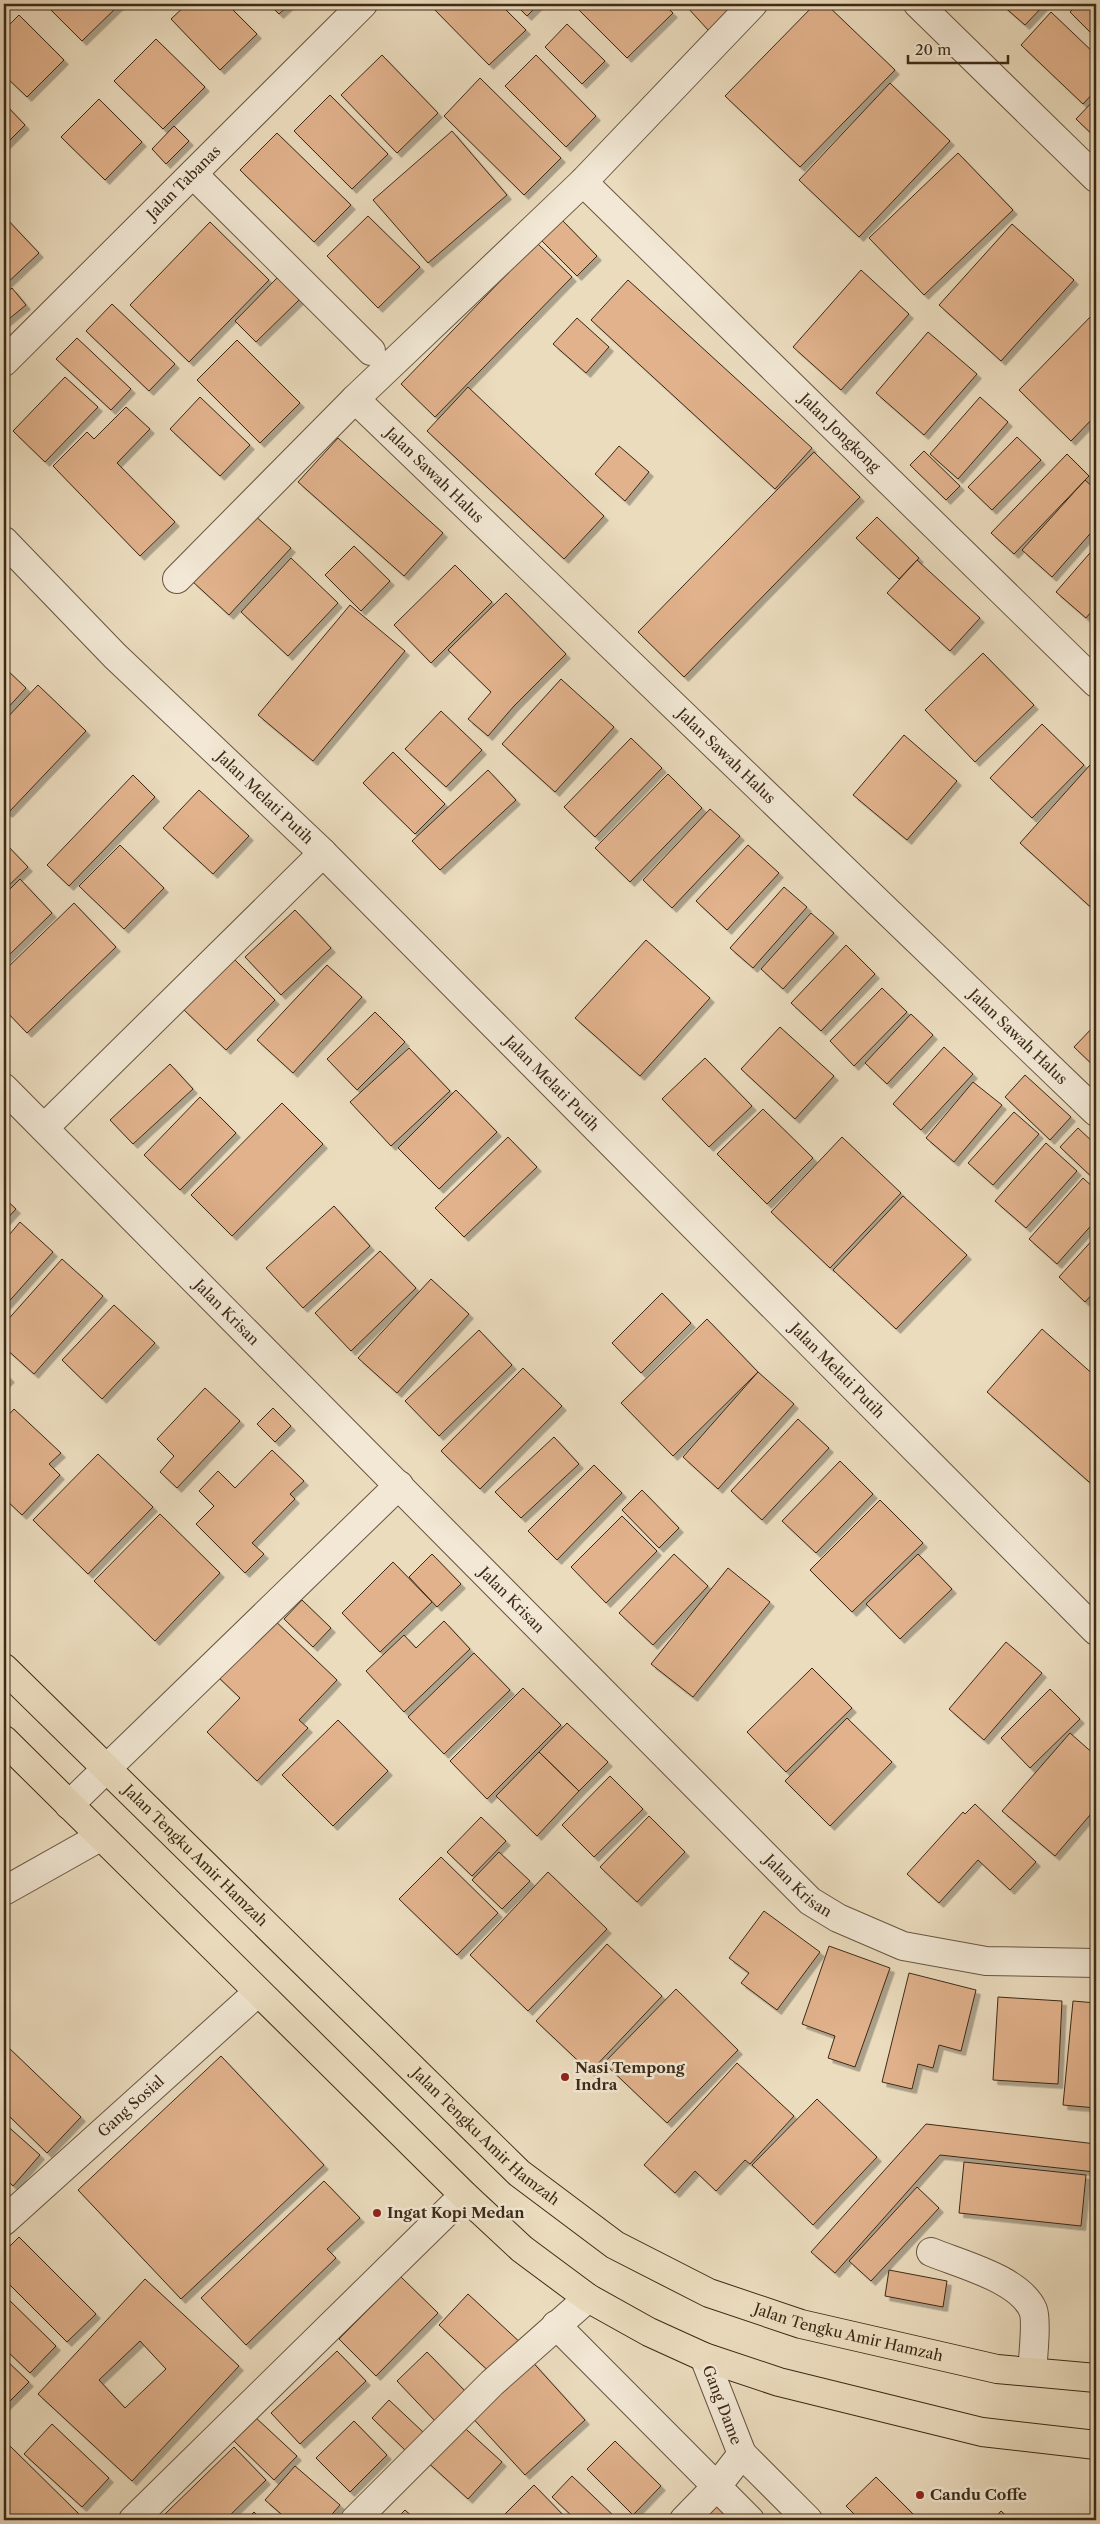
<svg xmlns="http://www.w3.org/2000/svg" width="1100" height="2524" viewBox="0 0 1100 2524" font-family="'Libre Caslon Text',serif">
<defs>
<filter id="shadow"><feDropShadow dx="4.5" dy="4.5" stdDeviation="0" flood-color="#0004"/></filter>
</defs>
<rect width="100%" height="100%" fill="#ebdcbe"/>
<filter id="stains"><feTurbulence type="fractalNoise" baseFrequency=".004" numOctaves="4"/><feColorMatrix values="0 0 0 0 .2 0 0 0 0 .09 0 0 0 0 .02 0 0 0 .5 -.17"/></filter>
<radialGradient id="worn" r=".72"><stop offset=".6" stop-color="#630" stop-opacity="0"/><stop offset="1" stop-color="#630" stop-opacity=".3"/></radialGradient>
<path fill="#e1b28c" stroke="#3d2a17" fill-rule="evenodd" filter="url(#shadow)" d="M45 4H120L82 41Z
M187 4H227L257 34 220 70 171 19Z
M269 4H290L279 14Z
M437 4H500L526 30 489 65 433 8Z
M515 4H539L527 16Z
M583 4H663L673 13 627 58 578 9Z
M691 4H737L709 31 687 7Z
M815 4H826L895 70 800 167 725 96Z
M1001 4H1045L1025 25Z
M1078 4H1096V38L1070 12Z
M1051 12 1096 55V90L1083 104 1021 45Z
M19 15 64 60 27 97 4 75V30Z
M567 24 605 61 582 84 545 47Z
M156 39 205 87 163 129 114 81Z
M382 55 438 113 397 153 341 95Z
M536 55 596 116 566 147 505 86Z
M480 78 561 158 524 195 444 116Z
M890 83 950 141 859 237 799 180Z
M330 95 388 154 352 189 294 131Z
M1096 98V138L1076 119Z
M99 99 142 142 105 180 61 137Z
M4 103 25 125 4 146Z
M174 126 189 141 166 164 152 149Z
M452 131 507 195 428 263 373 200Z
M277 133 351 205 314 242 240 170Z
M958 153 1013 210 924 295 869 238Z
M4 216 39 253 4 286Z
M368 216 420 267 378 308 327 256Z
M562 220 597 256 577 276 542 241Z
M210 222 269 280 189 362 130 305Z
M1012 224 1074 280 1001 361 939 305Z
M537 243 572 277 435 417 401 384Z
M861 270 909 314 841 390 793 347Z
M277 278 299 300 256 342 235 321Z
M628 280 812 448 775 489 591 320Z
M12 288 26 305 4 323V295Z
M112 304 175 364 149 391 86 331Z
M1096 311V415L1071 441 1019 390Z
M577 318 609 347 586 373 553 344Z
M928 332 977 374 924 435 876 393Z
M77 338 131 389 111 410 56 359Z
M237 340 300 403 260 443 197 380Z
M65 377 98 407 45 462 13 431Z
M468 387 604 516 564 559 427 431Z
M200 397 250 445 220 476 170 429Z
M980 397 1008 422 958 479 930 454Z
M126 407 150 429 117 463 175 522 140 556 53 466 87 432 94 439Z
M1017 437 1041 460 992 510 968 487Z
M338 438 443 533 404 576 298 482Z
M619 446 649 472 625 501 595 474Z
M924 451 960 486 946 500 910 465Z
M814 452 860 497 684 677 638 632Z
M1067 454 1089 476 1014 554 991 533Z
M1085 480 1096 490V527L1052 577 1022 550Z
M253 514 291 548 229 615 192 581Z
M877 517 919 558 899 579 856 538Z
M354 546 390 581 361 611 325 575Z
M1096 546V606L1086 618 1056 592Z
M291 558 338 603 288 656 241 612Z
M917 560 980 618 950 651 887 593Z
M455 565 492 602 431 663 394 625Z
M506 593 566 654 514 706 488 736 468 719 491 692 448 650Z
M350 605 405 651 313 761 258 715Z
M983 653 1034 705 975 762 925 710Z
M4 667 26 688 4 712Z
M561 679 614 727 555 792 502 744Z
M38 685 86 731 8 813 4 810V721Z
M441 711 482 750 446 787 405 749Z
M1042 724 1084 765 1032 818 990 778Z
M904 735 957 781 907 840 853 795Z
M631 738 662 768 595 837 564 807Z
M393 752 445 804 415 834 363 783Z
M1090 765 1096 770V912L1020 843Z
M488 770 516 800 440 870 412 841Z
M668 774 702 808 630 882 595 848Z
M133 775 155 797 69 886 47 865Z
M199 790 249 836 213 874 163 828Z
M710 809 740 836 672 908 643 880Z
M4 842 28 867 4 890Z
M120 845 164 888 124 929 79 886Z
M748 845 779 873 727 930 696 901Z
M20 879 52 913 4 960V895Z
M784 887 807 907 753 968 730 948Z
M74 903 116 947 27 1033 4 1009V971Z
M295 910 331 948 281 995 245 957Z
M811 913 834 933 783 989 761 969Z
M646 940 710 998 640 1076 575 1018Z
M846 945 875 974 821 1031 791 1003Z
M234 959 275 1000 226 1050 184 1010Z
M327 965 362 997 293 1073 257 1040Z
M882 988 907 1012 854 1066 830 1041Z
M375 1012 405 1042 357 1090 327 1059Z
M911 1014 933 1035 887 1084 865 1063Z
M1096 1024V1068L1074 1047Z
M780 1027 834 1076 795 1119 741 1069Z
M944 1047 973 1074 921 1130 893 1104Z
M409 1048 450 1091 391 1146 350 1102Z
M705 1058 752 1106 709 1147 662 1099Z
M170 1064 193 1089 133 1144 110 1120Z
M1025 1075 1071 1117 1050 1140 1005 1097Z
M973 1082 1002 1105 954 1162 926 1138Z
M456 1090 497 1132 439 1189 398 1148Z
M200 1097 236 1133 180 1190 144 1155Z
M282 1103 323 1144 232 1236 191 1195Z
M763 1109 813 1158 767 1204 717 1154Z
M1014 1112 1039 1134 993 1185 968 1163Z
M1078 1128 1096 1145V1181L1060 1147Z
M508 1137 537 1167 464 1237 435 1208Z
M842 1137 901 1193 830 1268 771 1212Z
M1046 1143 1077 1171 1026 1228 995 1201Z
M1083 1178 1096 1190V1220L1057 1264 1029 1239Z
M903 1196 967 1255 896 1329 833 1270Z
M4 1198 16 1209 4 1222Z
M334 1206 370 1246 303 1308 266 1268Z
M20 1222 53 1252 4 1307V1241Z
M1096 1236V1290L1085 1302 1059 1277Z
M380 1251 416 1288 351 1351 315 1313Z
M62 1259 103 1296 34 1374 4 1347V1324Z
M431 1279 469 1314 397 1393 358 1358Z
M662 1293 691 1323 641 1373 612 1343Z
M114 1305 155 1343 102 1399 62 1360Z
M707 1319 758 1372 673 1456 621 1403Z
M1042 1329 1096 1377V1488L987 1392Z
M479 1330 512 1365 439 1436 405 1401Z
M523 1368 562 1406 480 1489 441 1451Z
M4 1372 10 1378 4 1384Z
M758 1372 794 1404 718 1489 683 1457Z
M205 1388 240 1421 177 1488 160 1472 174 1456 157 1439Z
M273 1408 291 1426 275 1442 257 1424Z
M14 1409 61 1453 49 1464 60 1475 22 1515 4 1498V1420Z
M798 1419 829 1448 762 1520 731 1491Z
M554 1437 579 1464 521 1518 495 1492Z
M272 1450 304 1481 290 1494 295 1499 252 1543 264 1554 245 1573 196 1524 214 1506 199 1491 218 1471 235 1488Z
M98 1454 153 1507 88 1574 33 1520Z
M840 1461 873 1494 816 1553 782 1521Z
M594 1465 622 1493 557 1560 528 1531Z
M642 1490 679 1528 659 1548 622 1510Z
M880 1500 923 1543 852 1612 810 1570Z
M160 1514 220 1573 155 1641 94 1581Z
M622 1516 657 1551 606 1603 571 1567Z
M432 1554 461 1584 437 1607 409 1577Z
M674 1554 708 1586 653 1645 619 1613Z
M918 1554 952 1589 900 1639 866 1604Z
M393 1562 432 1602 380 1652 342 1613Z
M728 1568 770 1602 693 1697 651 1664Z
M302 1600 331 1628 313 1647 284 1619Z
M270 1616 337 1680 299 1720 308 1728 257 1781 207 1732 240 1698 215 1674Z
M444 1621 470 1649 404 1712 366 1671 404 1635 416 1648Z
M1006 1642 1042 1673 984 1740 949 1709Z
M474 1653 510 1690 444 1754 408 1717Z
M812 1668 852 1708 786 1772 747 1732Z
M523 1688 561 1725 487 1799 450 1761Z
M1050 1689 1080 1719 1030 1768 1001 1738Z
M847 1718 892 1762 830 1826 785 1781Z
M338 1720 388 1771 333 1826 282 1775Z
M567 1723 608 1762 579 1791 539 1752Z
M1070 1733 1096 1756V1808L1055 1856 1002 1811Z
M539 1752 579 1791 537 1836 496 1796Z
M610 1776 643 1809 594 1857 562 1825Z
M975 1804 1036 1862 1010 1890 978 1860 939 1903 907 1874 963 1812 965 1814Z
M649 1816 685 1852 637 1902 600 1867Z
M481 1817 506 1841 472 1876 447 1852Z
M499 1852 530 1881 502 1909 472 1880Z
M441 1857 498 1913 457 1955 399 1899Z
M548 1872 607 1929 528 2011 470 1955Z
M764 1911 820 1952 777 2010 741 1983 749 1973 729 1958Z
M607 1944 662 1996 590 2072 536 2021Z
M829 1946 890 1968 855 2067 828 2058 835 2036 802 2024Z
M909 1973 976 1990 961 2051 939 2045 933 2068 918 2064 912 2089 882 2082Z
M676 1989 738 2050 667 2123 604 2063Z
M998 1997 1062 2001 1058 2084 993 2080Z
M1073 2001 1096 2003V2108L1063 2105Z
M8 2047 81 2117 47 2153 4 2111V2051Z
M221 2056 324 2165 181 2299 78 2190Z
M737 2063 794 2116 750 2164 745 2160 716 2191 695 2171 675 2193 644 2165Z
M817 2099 877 2157 813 2225 752 2165Z
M4 2123 40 2155 13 2186 4 2177Z
M926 2124 1096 2144 1095 2172 940 2155 835 2273 811 2252Z
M964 2162 1086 2175 1081 2226 959 2213Z
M324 2181 360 2218 327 2249 336 2258 246 2345 201 2298Z
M917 2187 939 2208 871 2281 849 2261Z
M19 2237 96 2314 67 2342 4 2279V2252Z
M889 2270 947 2281 943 2307 885 2296Z
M401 2277 438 2313 376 2376 339 2339Z
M145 2279 239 2366 132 2481 38 2394ZM140 2341 166 2369 125 2408 99 2380Z
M468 2294 524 2346 495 2377 439 2325Z
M4 2295 56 2346 30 2373 4 2348Z
M337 2351 366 2381 300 2444 271 2413Z
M427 2352 466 2392 436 2422 397 2381Z
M528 2357 585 2420 525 2475 468 2413Z
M4 2358 29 2382 4 2407Z
M389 2400 424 2433 406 2451 372 2418Z
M255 2417 297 2456 274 2480 233 2440Z
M354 2421 387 2455 350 2492 316 2458Z
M457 2421 502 2462 468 2499 423 2458Z
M52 2424 109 2478 82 2507 24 2454Z
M615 2441 661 2486 633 2515 587 2469Z
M9 2445 82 2517 79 2520H8L4 2516V2450Z
M234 2447 266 2480 225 2520H170L165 2514Z
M295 2466 340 2505 327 2520H288L265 2500Z
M572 2476 618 2520H576L552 2497Z
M876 2477 919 2520H860L846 2506Z
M534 2485 568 2520H499Z
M718 2499 732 2520H697Z
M405 2510 416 2520H395Z
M1001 2511 1011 2520H993Z
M254 2512 262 2520H246Z"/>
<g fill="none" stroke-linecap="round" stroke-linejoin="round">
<g stroke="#685641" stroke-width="30">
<g id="minor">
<path d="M918 4 1096 178"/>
<path d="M193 174 371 351"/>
<path id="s1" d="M583 182 1096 683"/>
<path id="s2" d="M4 362 363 4"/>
<path id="s3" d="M355 399 1096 1112"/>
<path id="s4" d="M4 541 115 656 323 853 1096 1631"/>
<path d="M177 579 355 399 583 182 753 4"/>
<path id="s5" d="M4 1088 810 1901 838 1918 903 1946 986 1961 1096 1963"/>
<path d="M44 1128 323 853"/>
<path d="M69 1805 399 1485"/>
<path d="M4 1891 100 1837"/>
<path id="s6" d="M4 2221 258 1992"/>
<path d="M931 2252C960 2264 1020 2279 1033 2310 1037 2320 1033 2359 1032 2372"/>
<path d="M556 2325 750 2520"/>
<path d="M742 2454 808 2520"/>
<path d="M133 2520 464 2195"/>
<path d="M355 2520 492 2383 588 2298"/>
<path d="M684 2520 717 2486 742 2454 704 2357"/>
</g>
</g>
<g stroke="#3d2a17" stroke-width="30">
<g id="major">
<path id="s7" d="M4 1668 519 2173 615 2245 709 2293 801 2324 997 2369 1096 2378"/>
<path d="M4 1740 464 2195 522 2249 588 2298 649 2332 704 2357 779 2382 982 2432 1096 2445"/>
</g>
</g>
<use href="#minor" stroke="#f2e8d5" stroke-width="28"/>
<use href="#major" stroke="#ebdcbe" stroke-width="28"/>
</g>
<g fill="#8f2418" stroke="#f2e8d5" stroke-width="2">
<circle cx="565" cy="2077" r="5"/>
<circle cx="377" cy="2213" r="5"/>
<circle cx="920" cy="2495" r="5"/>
</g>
<g text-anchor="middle" stroke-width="5" stroke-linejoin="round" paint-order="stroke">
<g font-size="15" fill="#3d2a17" stroke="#f2e8d5">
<text dy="5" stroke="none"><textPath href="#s2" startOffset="254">Jalan Tabanas</textPath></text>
<text dy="5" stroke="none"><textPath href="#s1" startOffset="359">Jalan Jongkong</textPath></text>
<text dy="5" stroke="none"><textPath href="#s3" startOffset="110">Jalan Sawah Halus</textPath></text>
<text dy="5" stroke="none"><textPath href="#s3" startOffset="515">Jalan Sawah Halus</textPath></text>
<text dy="5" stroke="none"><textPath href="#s4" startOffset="366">Jalan Melati Putih</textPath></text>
<text dy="5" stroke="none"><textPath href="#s3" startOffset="920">Jalan Sawah Halus</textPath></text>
<text dy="5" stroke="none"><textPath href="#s4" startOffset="771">Jalan Melati Putih</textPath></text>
<text dy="5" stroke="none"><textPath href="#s5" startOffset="316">Jalan Krisan</textPath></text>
<text dy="5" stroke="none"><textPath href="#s4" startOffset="1176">Jalan Melati Putih</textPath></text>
<text dy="5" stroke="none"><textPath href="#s5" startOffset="721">Jalan Krisan</textPath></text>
<text dy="5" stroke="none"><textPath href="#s7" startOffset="268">Jalan Tengku Amir Hamzah</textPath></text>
<text dy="5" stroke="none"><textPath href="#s5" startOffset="1126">Jalan Krisan</textPath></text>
<text dy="5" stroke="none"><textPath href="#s6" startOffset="171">Gang Sosial</textPath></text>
<text dy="5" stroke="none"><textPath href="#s7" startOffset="672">Jalan Tengku Amir Hamzah</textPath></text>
<text dy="5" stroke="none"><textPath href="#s7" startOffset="1092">Jalan Tengku Amir Hamzah</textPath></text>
<text transform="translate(722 2405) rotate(69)" y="5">Gang Dame</text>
</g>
<g font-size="15" font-weight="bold" fill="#3d2a17" stroke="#f2e8d5" text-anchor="start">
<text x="575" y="2073">Nasi Tempong<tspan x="575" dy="17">Indra</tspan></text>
<text x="387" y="2218">Ingat Kopi Medan</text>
<text x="930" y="2500">Candu Coffe</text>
</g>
</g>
<rect width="1100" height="2524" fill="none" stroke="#ebdcbe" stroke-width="20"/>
<rect x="5" y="5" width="1090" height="2514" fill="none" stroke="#3d2a17" stroke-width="2.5"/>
<rect x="10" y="10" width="1080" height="2504" fill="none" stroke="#3d2a17"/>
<path d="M908 55v8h100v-8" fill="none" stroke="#3d2a17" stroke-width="2.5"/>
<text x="915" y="55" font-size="15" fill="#3d2a17" stroke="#f2e8d5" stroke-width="4" paint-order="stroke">20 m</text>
<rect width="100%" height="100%" filter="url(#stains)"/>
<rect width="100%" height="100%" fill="url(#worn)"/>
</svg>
